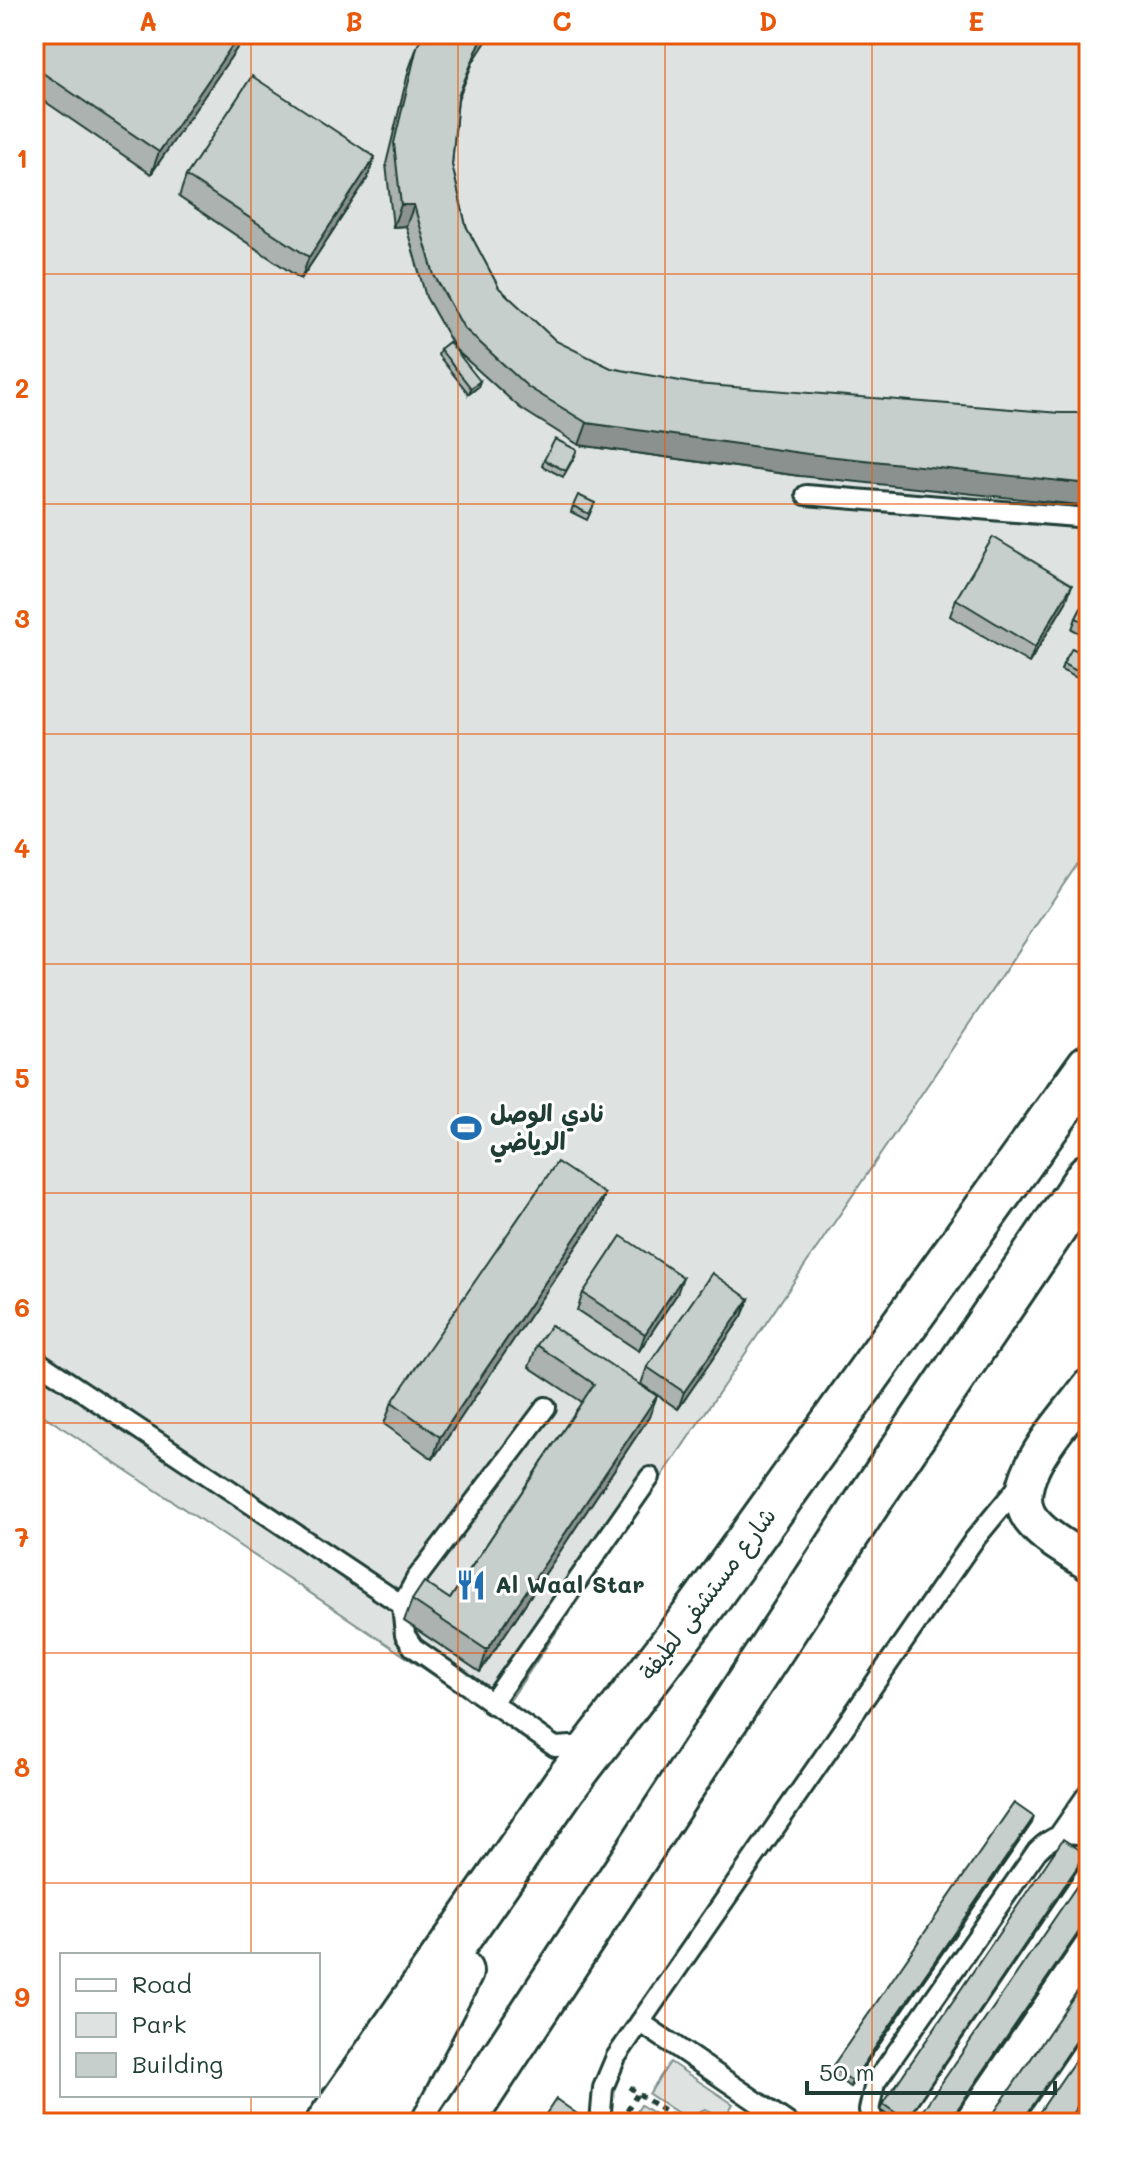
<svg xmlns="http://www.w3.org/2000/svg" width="1123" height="2157" viewBox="0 0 1123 2157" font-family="Mali,'Playpen Sans Arabic',sans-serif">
<rect width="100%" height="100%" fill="#fff"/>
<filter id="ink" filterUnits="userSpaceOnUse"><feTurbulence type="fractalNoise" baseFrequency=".0125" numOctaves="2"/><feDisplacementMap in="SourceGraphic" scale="16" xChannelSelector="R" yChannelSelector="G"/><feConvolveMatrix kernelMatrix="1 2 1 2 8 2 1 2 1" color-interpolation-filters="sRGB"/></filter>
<g filter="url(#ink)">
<path fill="#dee3e2" stroke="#7e908b" stroke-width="2" d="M34 34H1089V847L498 1718 34 1409Z
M670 2062 733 2104 723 2120 705 2109 686 2118 649 2094Z
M641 2105 668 2123H630Z"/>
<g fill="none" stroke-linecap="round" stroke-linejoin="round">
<g stroke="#1f3d34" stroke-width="24">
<path id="service" d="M806 495 1089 518
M34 1359 402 1605
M546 1407 416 1579 402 1605 405 1635 413 1647 555 1747 588 1745
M491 1704 650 1477
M1059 1835 1089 1792
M640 2022 788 2123
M600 2123 603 2088 616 2057 974 1540 1022 1482
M875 2123 869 2110 875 2083 1037 1851C1051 1836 1069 1829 1089 1837"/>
</g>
<g stroke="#1f3d34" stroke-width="40">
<path id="minor" d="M1089 1387C1067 1418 1000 1485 1033 1522 1047 1539 1071 1551 1089 1563"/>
</g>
<g stroke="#1f3d34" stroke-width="50">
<path id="secondary" d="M329 2123 564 1786 699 1610 1089 1067
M381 2123 460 1972
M461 2123 875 1491 1089 1176"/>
</g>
<path stroke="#1f3d34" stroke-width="5" stroke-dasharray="6 6" stroke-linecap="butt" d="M629 2087 681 2123
M627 2110 638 2093
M698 2123H700"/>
<use href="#service" stroke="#fff" stroke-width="18"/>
<use href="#minor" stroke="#fff" stroke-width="34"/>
<use href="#secondary" stroke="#fff" stroke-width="44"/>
</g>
<path fill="#abb2af" stroke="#1f3d34" stroke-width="2" d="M34 34 237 48 151 174 34 94Z
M417 47 473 62 458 99 452 165 466 226 499 288 556 341 800 476 579 445 520 408 456 350 426 297 406 226 393 227 386 164 409 69Z
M186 176 367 179 301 279 179 197Z
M440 349 478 387 469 394 438 355Z
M575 456 563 477 542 466 544 460Z
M573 506 592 509 587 520 571 512Z
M1089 593V638L1072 629 1076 618Z
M956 599 1066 602 1029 663 950 616Z
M1085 662 1077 678 1061 670 1063 664Z
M605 1194 597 1216 433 1459 384 1424 392 1402Z
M583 1293 677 1294 639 1351 577 1310Z
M749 1299 742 1316 678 1409 641 1384 647 1367Z
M537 1345 649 1417 480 1672 404 1621 412 1600 450 1599 582 1402 529 1367Z
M1032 1823 850 2087 830 2073 832 2067Z
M1086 1854 1084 1860 905 2123H899L880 2110 883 2104Z"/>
<path fill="#8b918f" stroke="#1f3d34" stroke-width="2" d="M240 34H242L237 48 151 174 159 152Z
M485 34H491L473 62 450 118 481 40Z
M375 157 367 179 301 279 309 257Z
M401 205H414L406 226 393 227Z
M480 381 478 387 469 394 471 388Z
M587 423 1089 484V506L800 476 579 445Z
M1072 585 1066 602 1029 663 1035 647Z
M605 1194 597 1216 433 1459 440 1437Z
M683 1277 677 1294 639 1351 645 1334Z
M749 1299 742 1316 678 1409 684 1392Z
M657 1396 649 1417 480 1672 487 1650Z
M1034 1817 1032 1823 850 2087 852 2081Z
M1086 1854 1084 1860 904 2123 906 2120Z
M1089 1917V1920L950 2123H948Z
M1089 2022V2025L1022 2123H1021Z
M1089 2089V2092L1068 2123H1066Z"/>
<path fill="#c7cfcc" stroke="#1f3d34" stroke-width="2" d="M34 34H240L159 152 34 67Z
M423 34H485L481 40 458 96 452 165 466 226 499 288 556 341 611 368 696 384 1060 413H1089V484L808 454 587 423 528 387 464 328 434 275 414 205H401L394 143 417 47Z
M252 76 375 157 309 257 186 176Z
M449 342 480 381 471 388 440 349Z
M555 439 577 450 566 471 544 460Z
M578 495 595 503 589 514 573 506Z
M993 537 1072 585 1035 647 956 599Z
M1089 593V624L1076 618Z
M1072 648 1087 656 1079 672 1063 664Z
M34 789 46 797 34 817Z
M557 1162 605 1194 440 1437 392 1402Z
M621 1236 683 1277 645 1334 583 1293Z
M712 1273 749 1299 684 1392 647 1367Z
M551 1325 657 1396 487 1650 412 1600 424 1582 450 1599 594 1384 537 1345Z
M1014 1803 1034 1817 852 2081 832 2067Z
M1063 1839 1086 1854 906 2120 883 2104Z
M1089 1868V1917L948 2123H914Z
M1089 1974V2022L1021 2123H987Z
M1089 2040V2089L1066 2123H1032Z
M556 2099 590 2123H540Z
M718 2115 728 2123H712Z"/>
</g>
<path fill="none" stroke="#e8590c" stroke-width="2" stroke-opacity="0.55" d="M251 34V1955M458 34V2123M665 34V2123M872 34V2123M34 274H1089M34 504H1089M34 734H1089M34 964H1089M34 1193H1089M34 1423H1089M34 1653H1089M34 1883H1089M251 2095V2123"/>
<defs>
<g id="stadium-bare" transform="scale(2.4)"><path d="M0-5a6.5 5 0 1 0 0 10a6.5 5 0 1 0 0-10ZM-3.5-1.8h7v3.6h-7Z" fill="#1f6fb2" stroke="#fff" stroke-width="2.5" paint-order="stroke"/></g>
<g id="restaurant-bare" transform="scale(2.4)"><path d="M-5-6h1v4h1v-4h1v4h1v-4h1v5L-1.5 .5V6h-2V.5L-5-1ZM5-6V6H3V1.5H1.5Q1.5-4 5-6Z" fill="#1f6fb2" stroke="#fff" stroke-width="2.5" paint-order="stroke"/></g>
</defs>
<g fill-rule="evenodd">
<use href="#stadium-bare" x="466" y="1128"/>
<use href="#restaurant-bare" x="471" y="1585"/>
</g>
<g text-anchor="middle" stroke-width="6" stroke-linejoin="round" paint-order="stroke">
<g font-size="24" font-weight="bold" fill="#1f3d34" stroke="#fff" text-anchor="start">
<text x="490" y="1122">نادي الوصل<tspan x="490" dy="28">الرياضي</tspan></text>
<text x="495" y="1593">Al Waal Star</text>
</g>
<g font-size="24" fill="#1f3d34" stroke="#fff">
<text transform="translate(708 1594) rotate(-53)" y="8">شارع مستشفى لطيفة</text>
</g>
</g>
<rect width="1123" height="2157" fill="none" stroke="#fff" stroke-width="88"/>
<rect x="60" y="1953" width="260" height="144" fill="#ffffff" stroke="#a5b1ae" stroke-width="2"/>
<rect x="76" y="1979" width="40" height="12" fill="#ffffff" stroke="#a5b1ae" stroke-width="2"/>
<text x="132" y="1993" font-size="24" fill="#1f3d34">Road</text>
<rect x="76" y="2013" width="40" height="24" fill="#dee3e2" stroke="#a5b1ae" stroke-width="2"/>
<text x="132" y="2033" font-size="24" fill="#1f3d34">Park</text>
<rect x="76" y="2053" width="40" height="24" fill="#c7cfcc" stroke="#a5b1ae" stroke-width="2"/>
<text x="132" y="2073" font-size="24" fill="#1f3d34">Building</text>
<path d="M807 2081v12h248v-12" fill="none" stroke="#1f3d34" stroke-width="4"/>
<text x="819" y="2081" font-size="24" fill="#1f3d34" stroke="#ffffff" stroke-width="6" paint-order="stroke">50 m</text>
<rect x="44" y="44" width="1035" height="2069" fill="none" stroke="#e8590c" stroke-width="3"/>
<g font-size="26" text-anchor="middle" font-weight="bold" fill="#e8590c">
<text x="148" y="31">A</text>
<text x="354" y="31">B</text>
<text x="562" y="31">C</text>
<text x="768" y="31">D</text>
<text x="976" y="31">E</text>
<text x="22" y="168">1</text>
<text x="22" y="398">2</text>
<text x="22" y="628">3</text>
<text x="22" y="858">4</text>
<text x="22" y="1088">5</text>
<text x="22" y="1317">6</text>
<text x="22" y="1547">7</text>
<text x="22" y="1777">8</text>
<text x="22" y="2007">9</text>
</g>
</svg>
